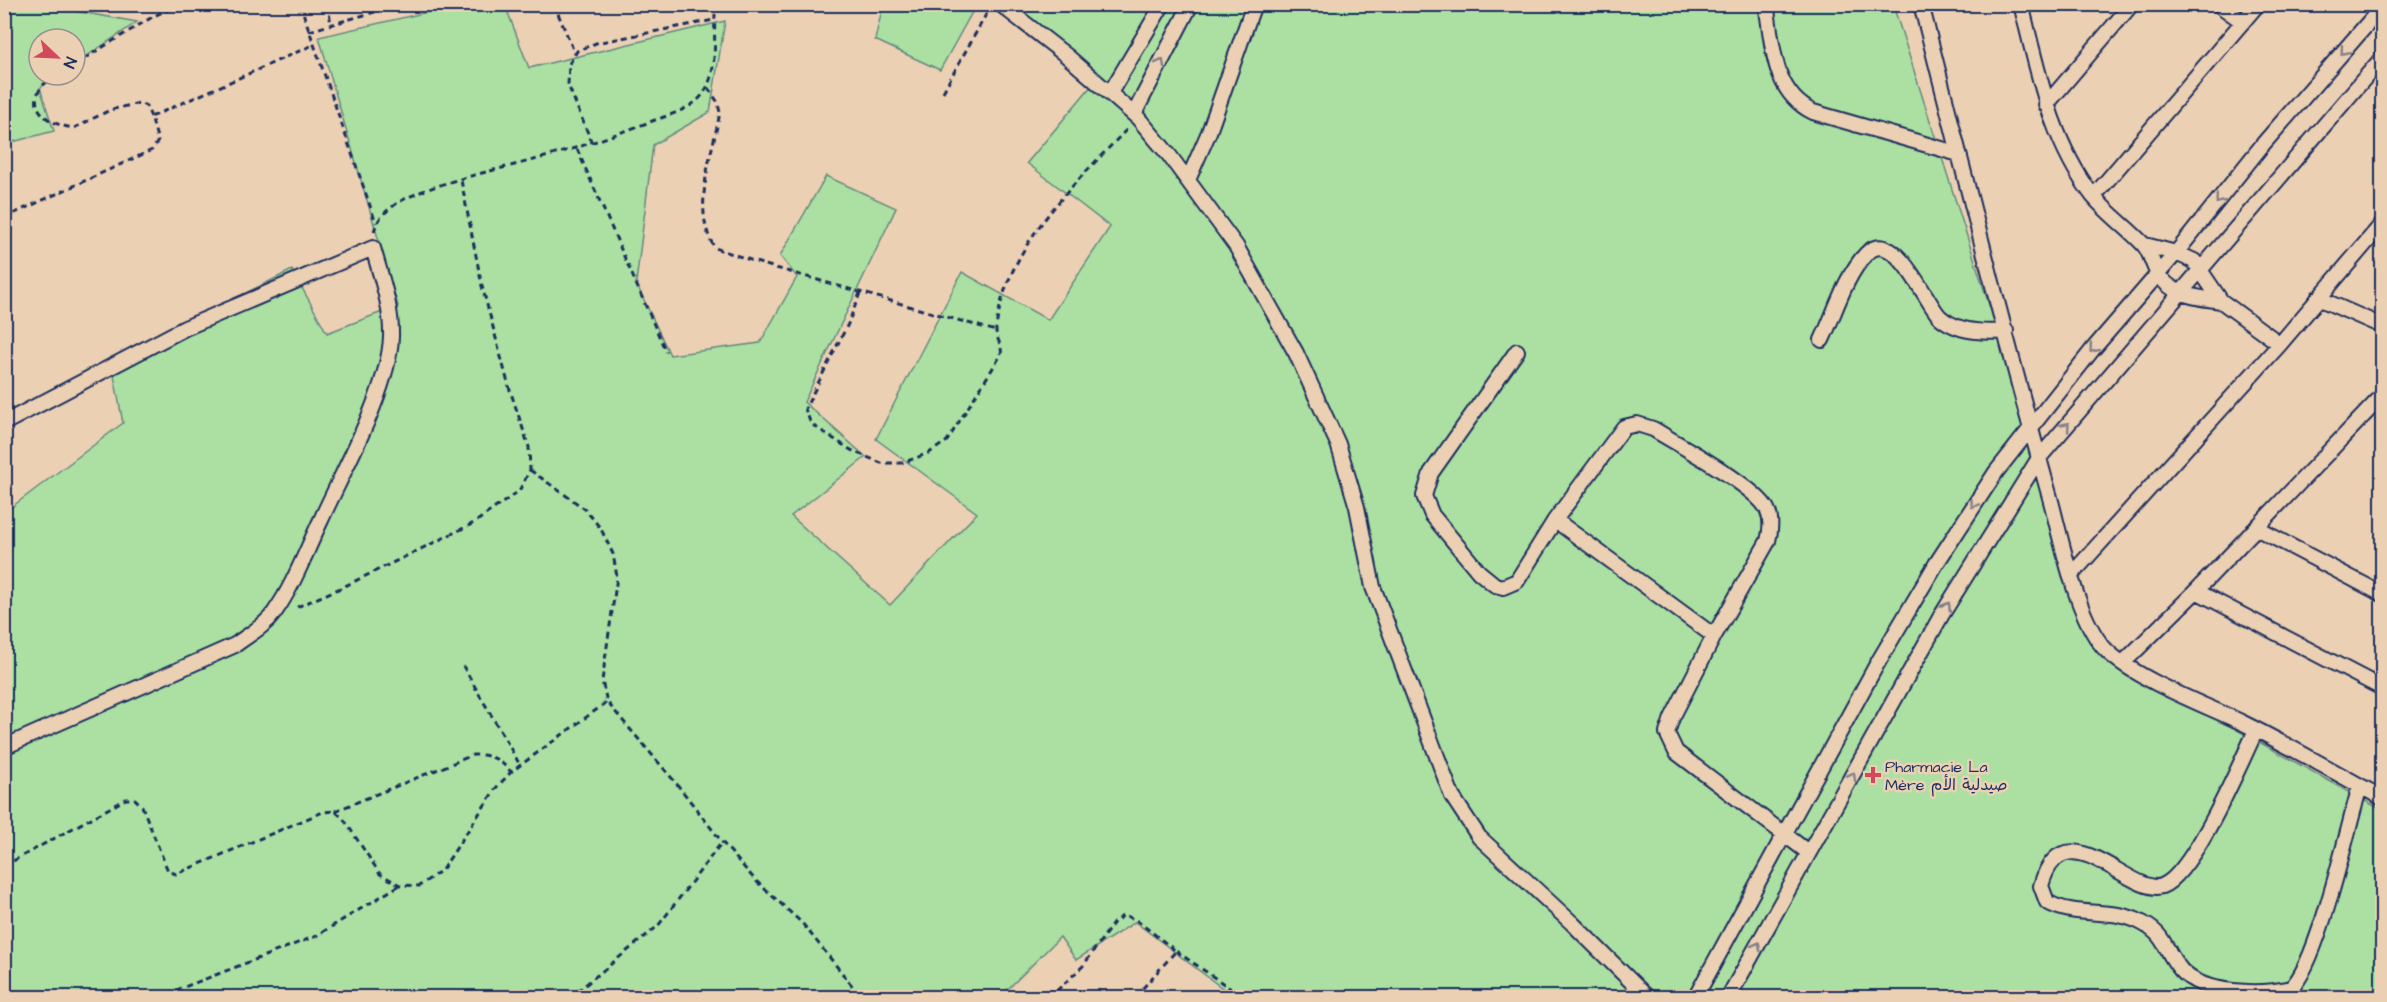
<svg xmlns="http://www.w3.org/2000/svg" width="2387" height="1002" viewBox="0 0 2387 1002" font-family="'Architects Daughter','Playpen Sans Arabic',sans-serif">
<rect width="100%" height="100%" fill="#ecd0b3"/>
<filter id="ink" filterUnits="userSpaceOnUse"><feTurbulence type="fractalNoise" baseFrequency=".0167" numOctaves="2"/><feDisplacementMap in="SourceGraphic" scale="12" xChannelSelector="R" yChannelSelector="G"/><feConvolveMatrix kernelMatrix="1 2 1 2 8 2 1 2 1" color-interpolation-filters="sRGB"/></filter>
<g filter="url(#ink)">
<path fill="#abe0a2" stroke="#638880" stroke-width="1.5" d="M5 4 66 5 69 10 137 22 75 64V39H39V75H59L40 88 54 131 5 144Z
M458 5H505L529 68 725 21 710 112 653 145 636 283 670 355 760 343 797 277 780 256 826 176 896 208 804 402 866 457 791 516 890 605 977 513 876 439 962 272 1048 320 1110 227 1027 163 1097 79 1010 5H1893L2101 655 2382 810V997H1234L1135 922 1076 960 1060 937 1000 997 5 998V512L123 423 111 360 292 270 327 333 398 306 319 37Z
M883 5V4L976 5 940 70 875 40Z"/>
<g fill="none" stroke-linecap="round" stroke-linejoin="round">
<g stroke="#1b2f5e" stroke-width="18">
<path id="street" d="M1000 4 1067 56 1138 118 1169 155 1236 246 1296 353 1338 444 1357 507 1373 587 1452 796 1479 837 1572 923 1648 998
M1766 4C1773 44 1772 92 1813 112L1959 154
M1921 4C1963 168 2003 332 2049 494 2061 536 2076 621 2107 651 2138 680 2203 704 2243 723 2290 746 2336 773 2382 798
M2021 4C2038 71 2050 140 2093 196 2108 214 2127 227 2143 244 2150 251 2152 263 2157 272 2171 296 2195 297 2221 301
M2218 4 2243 22
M1110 93 1163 4
M2046 105 2132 4
M1134 114 1191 4
M1188 180 1209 132 1254 4
M2094 196 2258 4
M2145 245 2176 253 2194 261 2221 301 2280 344
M2318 298 2382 326
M1822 340C1835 313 1845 276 1866 254 1895 224 1926 304 1940 317 1957 332 1985 333 2006 331
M1517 351 1431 473 1424 496 1432 515 1479 572 1495 585 1503 587 1517 581 1555 520 1624 427 1637 424 1653 429C1678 444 1755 486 1767 509 1772 519 1771 530 1768 541L1714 636 1672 718 1667 733 1676 752 1809 853
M4 423 185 328 373 248C381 277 392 307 391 337 389 389 343 471 321 520 306 551 294 585 274 613 264 627 248 635 235 645L4 747
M1555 520 1714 636
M2256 528 2382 594
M2072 574 2280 344 2382 224
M2196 591 2382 688
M2123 663 2196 591 2382 396
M2256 730C2241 762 2193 875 2162 886 2131 897 2063 805 2041 886L2047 902C2075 918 2108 908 2136 920 2168 934 2162 948 2181 970 2203 995 2261 995 2291 988 2318 964 2348 827 2360 786
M1695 998 1877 664 1936 564 1996 472 2093 349 2176 253 2264 143 2382 7
M1728 998 1941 616 2039 458 2382 58"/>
</g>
<path stroke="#1b2f5e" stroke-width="3" stroke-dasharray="6 4.5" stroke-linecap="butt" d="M300 4 376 223
M328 4 331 25
M554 4 575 54
M309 31 402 4
M75 64 154 16 181 4
M56 75C19 97 40 124 74 128L110 110 139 103 146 106 151 117
M708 88 717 101 720 112C713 152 690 210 715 248L762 264 996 331
M943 92 988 11
M592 143 568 85 569 64 577 51 596 43 714 20
M577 149 666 352
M4 218 152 150 158 141 151 117 313 45
M374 232C377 218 387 210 399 202 433 183 492 171 530 161 570 151 608 137 647 123 665 116 692 110 703 94 720 70 712 32 716 4
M860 293 848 324 805 409 811 424 851 450 881 463H902L929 453 947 441 1001 355C1003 345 995 338 996 328 1007 244 1073 186 1128 128
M530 470 585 509 601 529 613 554 617 577 602 681 607 702 676 783 722 842 756 881 802 923 862 998
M297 607 345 586 474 523 519 491 530 470 529 447 509 387 482 286 461 180
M463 666 520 765
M335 811 473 755C491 754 499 759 511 772
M4 866 126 799H135L142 806 168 871 176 874 323 812 335 811 343 818 380 874 400 885 419 886 442 870 496 788 511 772 607 702
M1176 951 1231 989 1235 998
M156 998 316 936 400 885
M569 998 658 926 722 842
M1049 998 1083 966 1114 922 1124 915 1136 920 1176 951 1134 998"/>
<use href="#street" stroke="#ecd0b3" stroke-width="14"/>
</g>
<defs><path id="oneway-chevron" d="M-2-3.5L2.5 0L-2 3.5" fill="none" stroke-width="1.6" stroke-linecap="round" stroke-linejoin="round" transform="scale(1.5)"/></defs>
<g stroke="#848088">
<use href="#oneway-chevron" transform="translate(2344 51) rotate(131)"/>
<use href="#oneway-chevron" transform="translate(1161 63) rotate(-62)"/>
<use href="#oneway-chevron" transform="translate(2219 200) rotate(129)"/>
<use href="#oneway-chevron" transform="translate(2093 349) rotate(130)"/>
<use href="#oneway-chevron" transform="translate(2066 426) rotate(-50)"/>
<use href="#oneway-chevron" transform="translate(1974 504) rotate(124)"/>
<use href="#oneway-chevron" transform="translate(1947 606) rotate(-59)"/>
<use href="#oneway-chevron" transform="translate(1852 776) rotate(-61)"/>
<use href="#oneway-chevron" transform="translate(1757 946) rotate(-61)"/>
</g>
</g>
<path fill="#d1495b" stroke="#ecd0b3" stroke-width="2" d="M1870 766h6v6h6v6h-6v6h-6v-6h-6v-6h6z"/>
<g text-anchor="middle" stroke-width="5" stroke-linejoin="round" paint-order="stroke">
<g font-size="16" fill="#1b2f5e" stroke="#ecd0b3" text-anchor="start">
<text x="1885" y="772">Pharmacie La<tspan x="1885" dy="18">Mère صيدلية الأم</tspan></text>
</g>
</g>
<rect width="2387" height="1002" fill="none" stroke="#ecd0b3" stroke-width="24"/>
<rect x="12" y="12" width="2363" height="978" fill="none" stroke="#1b2f5e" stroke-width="2" filter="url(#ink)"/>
<g transform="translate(57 57) rotate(113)"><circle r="28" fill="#ecd0b3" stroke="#989091" stroke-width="1.5"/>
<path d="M0-4.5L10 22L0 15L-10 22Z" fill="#d1495b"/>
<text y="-9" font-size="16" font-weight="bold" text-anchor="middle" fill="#1b2f5e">N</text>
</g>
</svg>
